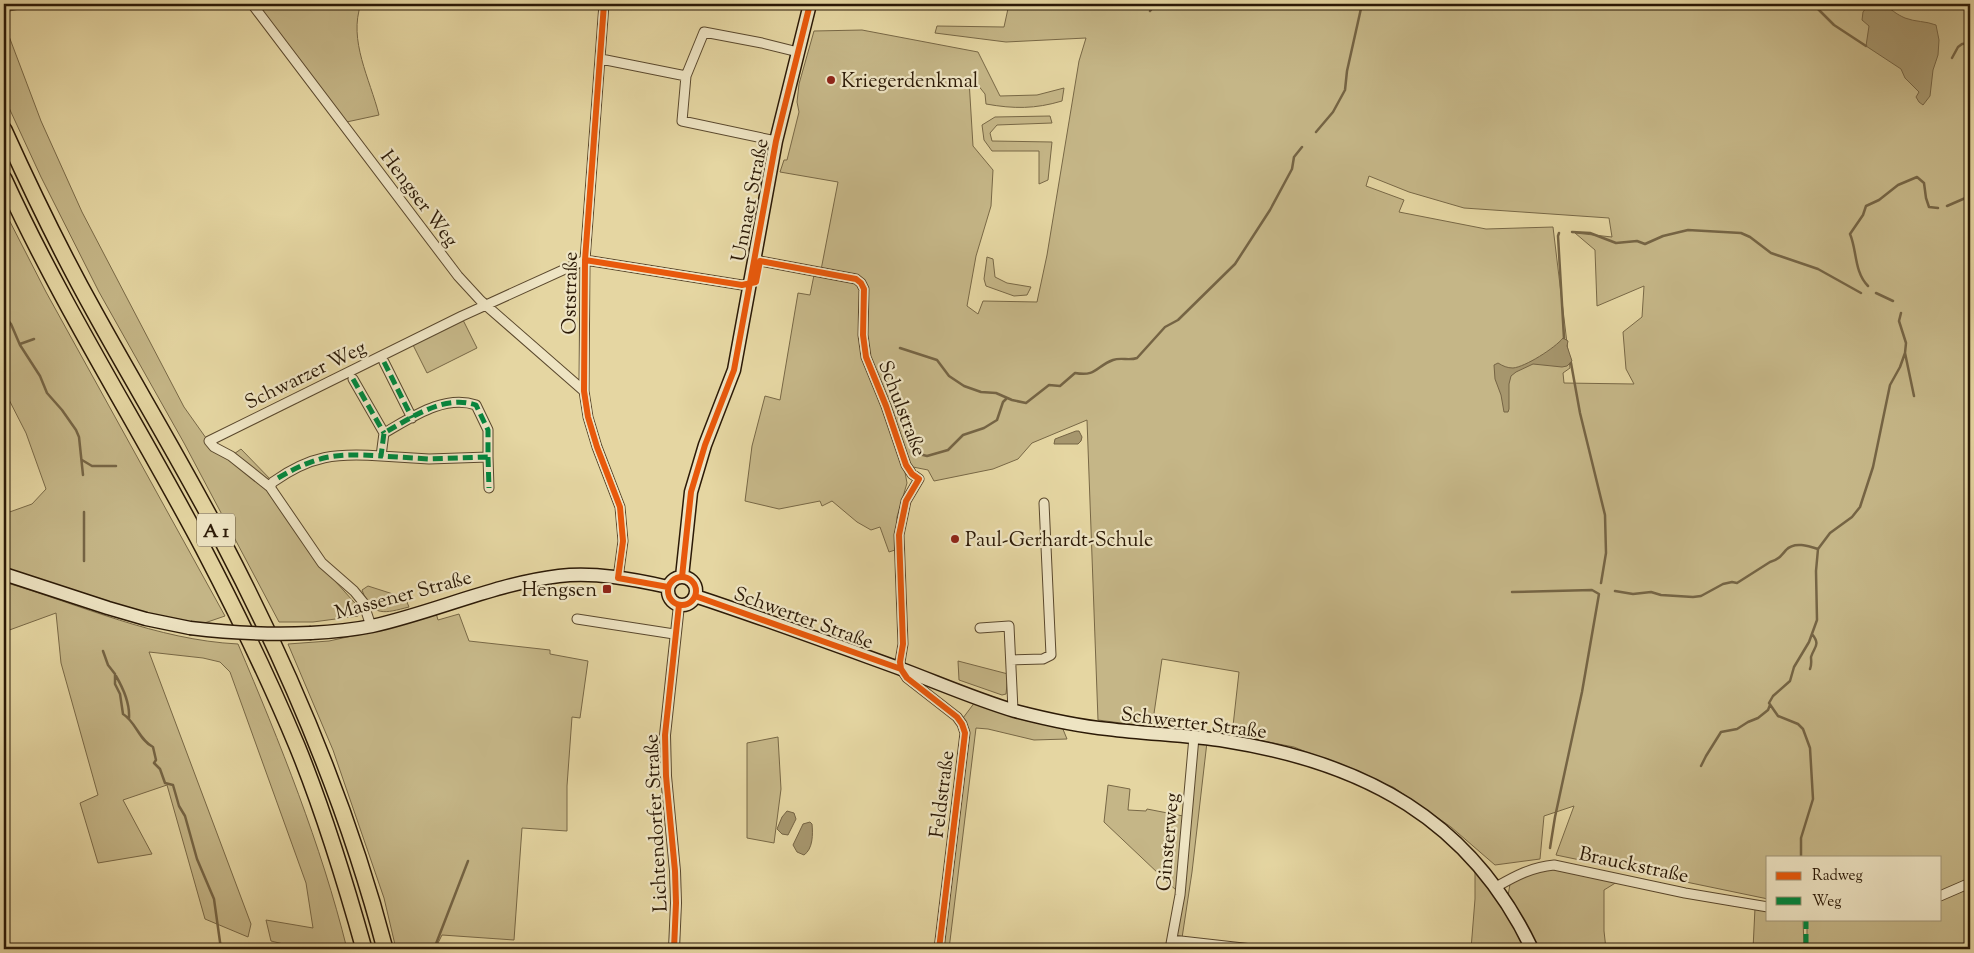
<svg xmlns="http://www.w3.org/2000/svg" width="1974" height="953" viewBox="0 0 1974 953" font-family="'Sorts Mill Goudy',serif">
<rect width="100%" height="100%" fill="#e5d6a2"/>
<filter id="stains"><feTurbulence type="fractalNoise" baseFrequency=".004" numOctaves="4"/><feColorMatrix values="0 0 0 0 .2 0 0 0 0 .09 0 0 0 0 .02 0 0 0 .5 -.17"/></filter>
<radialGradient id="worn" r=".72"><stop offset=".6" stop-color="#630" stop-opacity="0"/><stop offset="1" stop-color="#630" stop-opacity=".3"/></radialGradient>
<path fill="#c5b687" stroke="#786846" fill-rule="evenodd" d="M4 4H46L4 12Z
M252 4H361C348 40 370 79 379 115L342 123Z
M1009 4H1970V880L1940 893V857H1768V899L1556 855 1574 806 1544 816 1540 859 1495 865 1451 827 1393 787 1294 747 1232 735 1239 672 1162 659 1152 727 1098 720 1087 420 1032 443 1018 459 993 469 934 481 928 470 913 467 908 463 904 467 907 483 897 517 895 550 889 552 880 527 871 530 857 522 832 501 822 506 820 501 779 509 745 501 752 446 765 396 780 400 798 293 810 295 814 275 821 270 838 182 780 172 784 160H787L799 112 797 102 799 84 814 31 862 30 978 52 1000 96 1037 95 1064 88 1062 101C1035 109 1014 109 986 104L985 94 973 79 969 80 973 146 993 170 991 206 976 256 967 306 978 314 983 301 1037 302 1047 255 1079 61 1086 38 1006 42 935 33 937 26 1004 27ZM1369 176 1409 192 1464 208 1609 218 1612 237 1575 233 1595 250 1597 306 1644 286 1642 317 1623 332 1626 369 1634 384 1564 383 1563 373 1570 368 1553 227 1486 229 1399 212 1404 200 1366 186Z
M4 23 41 121 82 212 184 407 206 438 231 456 241 449 273 482 318 562 362 611 358 616 313 622H279L184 443 99 292 41 177 4 97Z
M1050 116 1052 123 997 125 990 133 992 141 1052 142 1048 180 1039 184V151H992L984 140 982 125 995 117Z
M4 210 46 292 225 616 190 628 4 574V514L32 504 46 489 26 433 4 390Z
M987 257 993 259 995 277 1007 283 1031 287 1027 295 1014 296 986 286 984 279Z
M461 316 477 348 427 373 411 341Z
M4 582C81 605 157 640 238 644 280 743 321 844 347 949H304L271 941 266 920 313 928 306 883 230 672 220 662 203 658 149 652 251 924 248 937 205 919 167 785 123 800 152 854 98 863 80 803 98 795 61 663 56 613 4 632Z
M368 586 393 594 407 602 409 607C385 613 372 618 362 590Z
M436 613 438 620 459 614 469 641 550 650V654L588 661 580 718 572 717 567 786V831L522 828 514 940 442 935 435 949H396L384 898 333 750 288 644 329 641 375 631Z
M958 661 1008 674 1006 694 1002 695 959 680Z
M978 698 1060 722 1067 739 1034 740 988 729 976 728 949 949H942L969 729 963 718Z
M778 737 781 789 774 843 747 838V743Z
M1196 741 1207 742 1192 872 1182 938 1178 936 1176 932Z
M1108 785 1130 789 1128 810 1146 811 1147 809 1183 816 1178 892 1104 822Z
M1475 865 1529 949H1471L1475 899Z
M1545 868 1617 882 1604 890V931L1606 949H1535L1508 896 1510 884 1524 875Z
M1970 886V949H1807V919H1940V898Z
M1755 908 1768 910V919H1803L1804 949H1753Z"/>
<path fill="#a6966d" stroke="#756444" d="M1869 4C1892 4 1887 10 1905 18 1915 22 1926 21 1936 25L1939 40 1938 55 1933 70 1930 96 1923 105 1919 102 1916 97 1919 92 1905 78 1901 69 1866 46 1869 26 1862 20 1863 12Z
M1563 338 1568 341 1567 346 1572 361 1567 366 1562 367 1533 364 1516 372 1511 376 1509 384V409L1508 412H1504L1501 395 1495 379 1494 365 1498 363C1503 366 1507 368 1513 368 1525 367 1555 348 1563 338Z
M1076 431H1079L1082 437 1081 441 1078 444H1054L1055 439Z
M787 811 794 813 796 819 788 835 782 834 777 829 782 817Z
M810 822 812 824C813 834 813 849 804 855L797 852 793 845 803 824Z"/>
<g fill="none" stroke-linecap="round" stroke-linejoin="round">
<path stroke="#756444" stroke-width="2.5" d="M1162 4H1164
M1813 4 1834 25 1866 46
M1150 11 1156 4
M1952 58 1958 47 1962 44 1970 43
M1316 132 1333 112 1345 90 1347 71 1362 4
M1947 206 1970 196
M1572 232 1590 233 1616 243 1637 241 1645 244 1663 236 1688 230 1741 233 1750 237 1771 253 1818 269 1861 293
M1559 233 1558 236 1564 338
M1868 286C1854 272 1857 250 1850 234L1863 215 1866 206 1879 200 1898 185 1917 177 1924 183 1926 198 1929 207 1938 208
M1876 293 1893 301
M4 308 6 318 11 324 20 345 40 376 47 393 62 410 76 430 79 437 83 475
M20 344 34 339
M900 348 937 360 949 376 964 386 981 392 996 393 1012 400 1026 403 1049 385 1060 386 1075 373C1097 377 1096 366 1113 360 1121 357 1129 361 1137 358L1165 327 1178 320 1235 264 1270 210 1292 169 1294 157 1302 147
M1905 353 1914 396
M1571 363 1580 413 1605 515 1606 553 1601 583
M911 452 927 456 948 450 963 435 984 428 997 420 1003 402 1007 398
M82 460 92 466H116
M84 512V561
M1615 591 1633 594 1651 592 1661 595 1693 597 1701 596 1723 584 1732 582 1737 583 1770 562C1778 560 1781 556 1786 550 1794 541 1809 546 1818 549
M1512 592 1592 590 1599 594 1582 692 1555 817 1550 848
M103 651 108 665 115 674V684L120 694 123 714C136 722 139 740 153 747L156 760 154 763 160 769 165 783 173 785 179 806 185 816 197 859 214 899 221 949
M1810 669C1812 664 1811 661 1811 657 1814 647 1821 645 1812 634
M116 676C123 688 130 703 129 718
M1701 766 1706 756 1721 732 1737 729 1748 722 1758 718 1768 710 1770 705
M1801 857V838L1813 799 1810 748 1803 729 1798 724 1778 716 1769 703 1773 696 1790 681 1794 667 1809 642 1817 620 1816 571 1818 549 1830 533 1852 517 1860 507 1873 467 1890 385 1900 367 1905 353 1906 343 1899 321 1901 313
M434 949 468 861"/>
<g stroke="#5a482d" stroke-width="11">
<path id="minor" d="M252 4 458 276 481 301 584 391
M604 4 585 260 584 391 588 417 597 447 620 507 623 541 618 578
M601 59 686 76
M776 141 682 121 686 76 704 32 762 43 798 52
M760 261 856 279 861 283 864 289 863 335 866 357 886 406 906 465 912 474 919 479 906 501 899 535 903 644 900 662 901 669 907 678 957 717 962 724 965 733 939 949
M384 362 412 418
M353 379 384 433
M488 457 489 488
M270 487 273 482C311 455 336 453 381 456L384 433C411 418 444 394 476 405L488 430V457L429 459 381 456
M577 619 674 634
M371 626 363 602 354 591 322 563 270 487 231 456 214 447 209 441 462 316 585 260 742 285 749 284
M980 628 1009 626 1013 710
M1011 660 1043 659 1051 655 1044 503
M1496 887C1515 876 1532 867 1554 865L1685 893 1768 907
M1940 896 1970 883
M1172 940 1252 949
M1170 949 1180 895 1194 737"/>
</g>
<g stroke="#5a482d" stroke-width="12">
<path id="tertiary" d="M674 949 676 903 675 871 666 776 665 735 679 605"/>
</g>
<g stroke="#2b1906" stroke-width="15">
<path id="secondary" d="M4 574 108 608 146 619 190 628
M668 591a14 14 0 1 1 28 0a14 14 0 1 1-28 0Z
M682 577 691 492 705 445 734 370 776 141 810 4
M695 596C765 619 835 645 904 670 941 684 978 700 1015 711 1046 719 1077 726 1108 729 1147 734 1187 735 1226 741 1364 763 1470 819 1532 949
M311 633C331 632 352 630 372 626 435 612 494 584 559 576 595 572 633 579 668 587"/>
</g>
<g stroke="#2b1906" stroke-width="18">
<path id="motorway" d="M4 130C32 192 62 254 95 313 137 389 182 463 222 540 290 670 348 807 385 949
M4 179C62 306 138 425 203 548 237 613 269 679 297 746 324 812 345 881 364 949"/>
</g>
<use href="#minor" stroke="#eee4c3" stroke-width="9"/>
<use href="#tertiary" stroke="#eee4c3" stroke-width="10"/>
<use href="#secondary" stroke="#eee4c3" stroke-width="12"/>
<use href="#motorway" stroke="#e5d6a2" stroke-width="15"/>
<g stroke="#2b1906" stroke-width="15" stroke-linecap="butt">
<path id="secondary-bridge" d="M190 628C231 633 270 635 311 633"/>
</g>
<use href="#secondary-bridge" stroke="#eee4c3" stroke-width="12"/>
<path stroke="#00873e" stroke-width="5" stroke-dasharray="10 5" stroke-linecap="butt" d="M384 362 412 418
M353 379 384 433
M488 457 489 488
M278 478C318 455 336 453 381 456L384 433C411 418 444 394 476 405L488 430V457L429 459 381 456
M1806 919V949"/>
<g stroke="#eee4c3" stroke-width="9">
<path id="cycleway" d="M604 4 585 260 584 391 588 417 597 447 620 507 623 541 618 578 668 587
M585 260 742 285 756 282 760 261 856 279 861 283 864 289 863 335 866 357 886 406 906 465 912 474 919 479 906 501 899 535 903 644 900 662 901 669 907 678 957 717 962 724 965 733 939 949
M668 591a14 14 0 1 1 28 0a14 14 0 1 1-28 0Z
M682 577 691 492 705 445 734 370 776 141 810 4
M695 596 901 669
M674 949 676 903 675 871 666 776 665 735 679 605"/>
</g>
<use href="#cycleway" stroke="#e8590c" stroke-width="6"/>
</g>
<g fill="#8f2418" stroke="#eee4c3" stroke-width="2">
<circle cx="831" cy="80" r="5"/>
<circle cx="955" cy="539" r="5"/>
<rect x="602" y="584" width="10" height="10" rx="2.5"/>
</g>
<g text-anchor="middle" stroke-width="4.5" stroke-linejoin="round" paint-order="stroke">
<rect fill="#eee4c3" stroke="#66563f" stroke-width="1" x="197" y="513.5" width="38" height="33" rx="4"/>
<g font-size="19" font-weight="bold" fill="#2b1906">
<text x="216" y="537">A 1</text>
</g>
<g font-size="20" fill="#2b1906" stroke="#eee4c3" text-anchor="start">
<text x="841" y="87">Kriegerdenkmal</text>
<text x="965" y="546">Paul-Gerhardt-Schule</text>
<text x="597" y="596" text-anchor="end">Hengsen</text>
</g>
<g font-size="20" fill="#2b1906" stroke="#eee4c3">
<text transform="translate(420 198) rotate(53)" y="7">Hengser Weg</text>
<text transform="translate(749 200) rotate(-79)" y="7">Unnaer Straße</text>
<text transform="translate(569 293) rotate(-89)" y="7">Oststraße</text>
<text transform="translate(305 374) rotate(-26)" y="7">Schwarzer Weg</text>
<text transform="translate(903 408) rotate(69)" y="7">Schulstraße</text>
<text transform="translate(403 594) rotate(-15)" y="7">Massener Straße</text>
<text transform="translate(804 617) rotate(20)" y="7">Schwerter Straße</text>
<text transform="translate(1194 722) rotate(7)" y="7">Schwerter Straße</text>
<text transform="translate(941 794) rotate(-83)" y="7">Feldstraße</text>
<text transform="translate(655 823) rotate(-93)" y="7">Lichtendorfer Straße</text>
<text transform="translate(1167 842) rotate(-85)" y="7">Ginsterweg</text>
<text transform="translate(1634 864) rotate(12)" y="7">Brauckstraße</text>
</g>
</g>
<rect width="1974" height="953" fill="none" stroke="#e5d6a2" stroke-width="20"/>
<rect x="5" y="5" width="1964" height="943" fill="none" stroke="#2b1906" stroke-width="2.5"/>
<rect x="10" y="10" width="1954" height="933" fill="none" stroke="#2b1906"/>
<rect x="1766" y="856" width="175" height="65" fill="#eee4c3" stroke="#a09377"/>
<rect x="1776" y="872" width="25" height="8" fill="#e8590c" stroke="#a09377"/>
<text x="1812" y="880" font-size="15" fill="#2b1906">Radweg</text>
<rect x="1776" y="897" width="25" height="8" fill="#00873e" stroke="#a09377"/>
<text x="1812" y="906" font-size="15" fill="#2b1906">Weg</text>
<rect width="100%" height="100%" filter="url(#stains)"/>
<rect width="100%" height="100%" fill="url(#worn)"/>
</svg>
